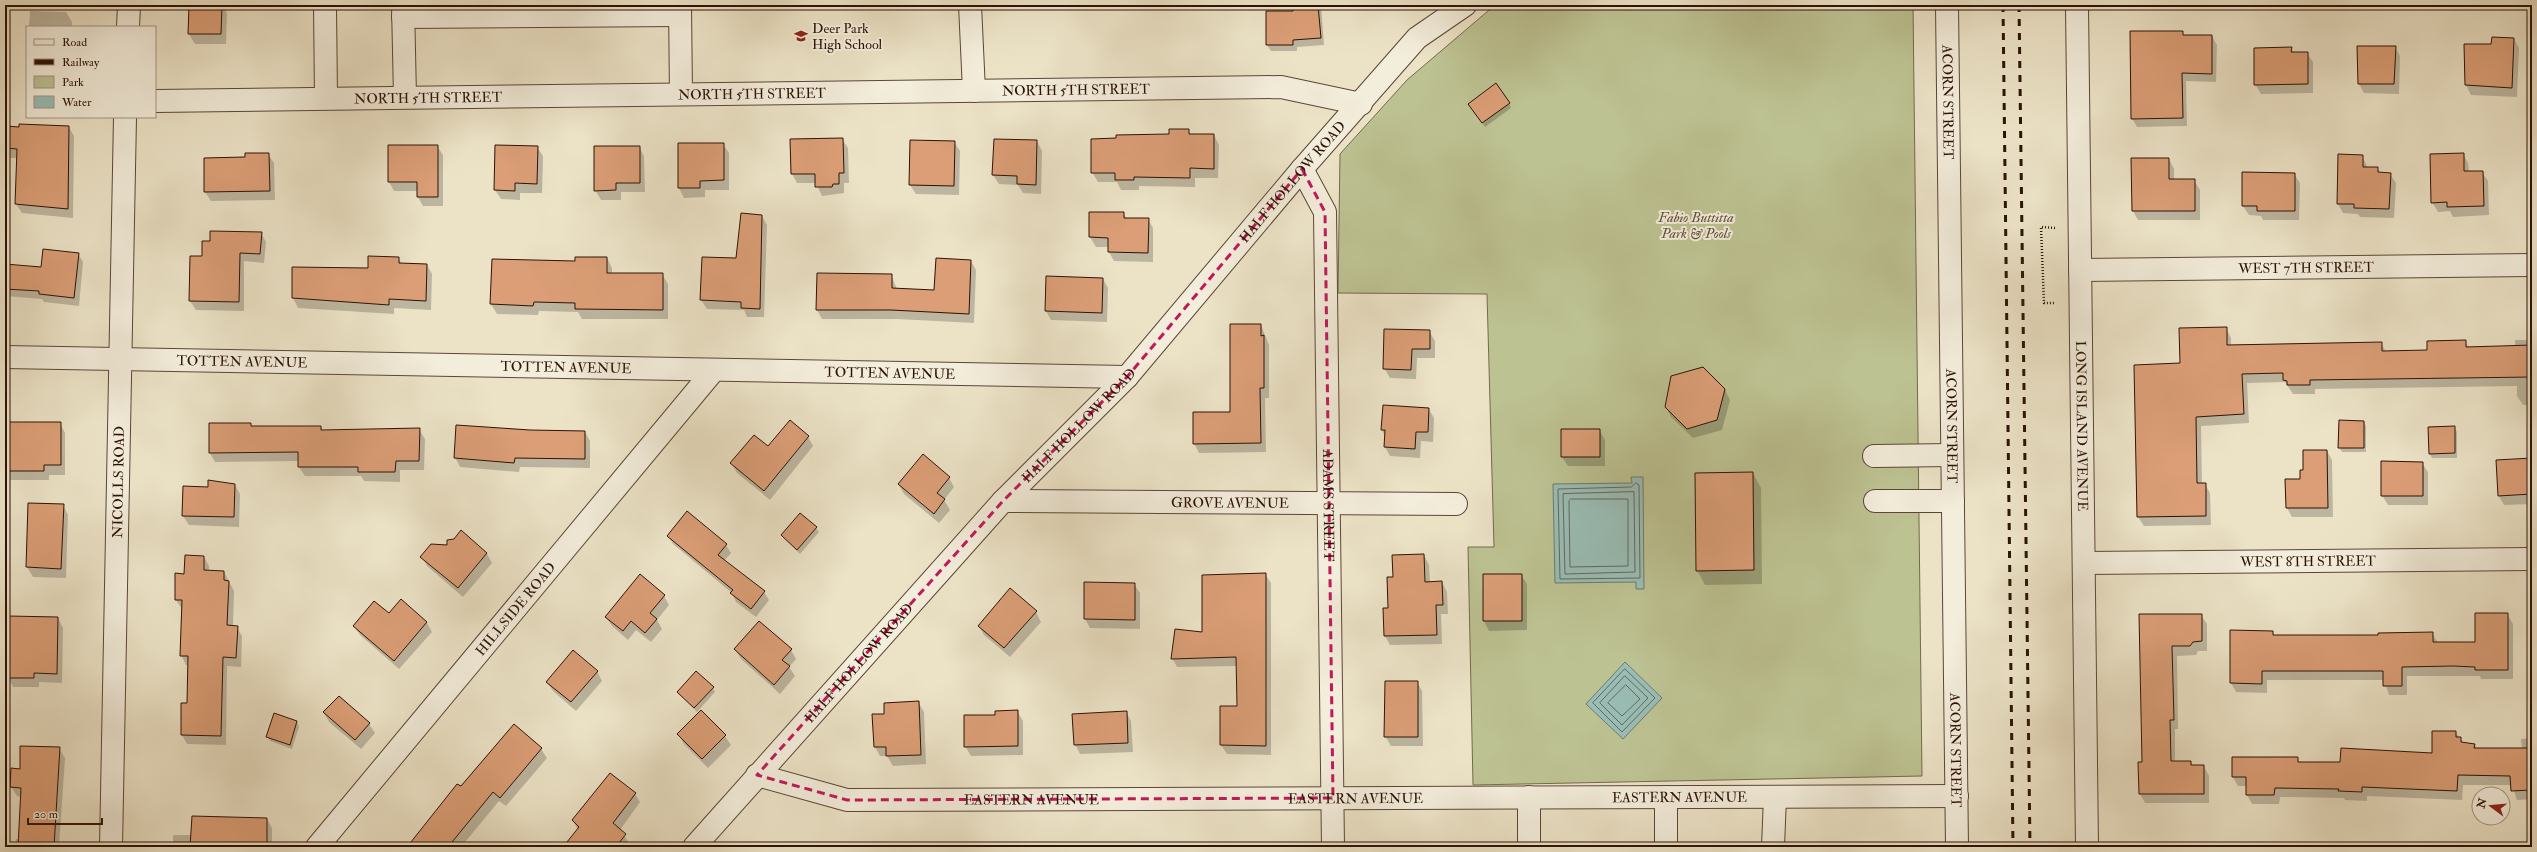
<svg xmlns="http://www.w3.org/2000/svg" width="2537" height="852" viewBox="0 0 2537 852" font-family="'IM FELL Double Pica',serif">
<rect width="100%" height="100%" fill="#ece3c7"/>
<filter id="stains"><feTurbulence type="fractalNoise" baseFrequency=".005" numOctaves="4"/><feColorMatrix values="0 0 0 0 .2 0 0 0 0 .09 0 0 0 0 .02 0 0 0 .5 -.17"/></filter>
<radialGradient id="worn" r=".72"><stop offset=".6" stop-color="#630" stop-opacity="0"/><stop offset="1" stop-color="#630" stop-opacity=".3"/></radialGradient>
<path fill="#bdc292" stroke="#746a4c" d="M1495 5H1913L1922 776 1473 785 1468 547H1494L1487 294 1338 293 1340 154 1407 80Z"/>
<path fill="#99beb6" stroke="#6d7970" d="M1631 477H1643L1644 589H1636V582L1555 583 1553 484 1632 483Z
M1625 662 1662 698 1623 739 1586 704Z"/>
<path fill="#0003" d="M190 5H222L227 13 226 44H195L189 34Z
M1294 5H1321L1324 45 1297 47V51H1271L1267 45 1294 12Z
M30 11 66 12 72 22V27H29Z
M2182 32 2184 36H2212L2217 45 2216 82 2186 81 2187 126 2137 127 2132 118Z
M2514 39 2519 48 2517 97 2471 95 2466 85 2465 45 2492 46Z
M2395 47 2400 56 2399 94 2364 93 2359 84Z
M2291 48 2294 53H2307L2313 62V93L2261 94 2255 84Z
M1509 103 1511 108 1485 127 1472 108Z
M68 126 74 136 73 218 22 213 16 204 18 158H6L5 155V127Z
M1188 130 1191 135H1214L1219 145 1218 178H1195V187L1139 186V190H1121L1117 182H1098L1092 172 1170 135Z
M842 139 848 148 849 183H844V193L822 196 816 183H797L792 174Z
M1037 141 1042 151 1041 194 1023 193 1018 185 999 184 993 175Z
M954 142 960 151 959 195 916 194 910 185Z
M679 144H723L729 153V190H705V197L684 198 679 188Z
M437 146 443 155V206H423L418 197V191H394L389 182Z
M537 147 543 156 542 193H520V200L501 199 495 190Z
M639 147 644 156 645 192H621V200H601L595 190Z
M268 154 274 163 275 200 211 201 205 192V159L246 158Z
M2463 154 2468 163 2469 172H2482L2488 181 2489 215 2453 217 2450 211 2438 212 2432 202Z
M2362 156 2368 168H2377L2380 173 2390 174 2396 183 2394 218 2360 217 2358 214 2343 213 2338 204Z
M2169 159 2174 169V180H2194L2200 190V220H2138L2133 211Z
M2243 173 2294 174 2300 183 2299 220H2263L2261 216 2249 215 2243 206Z
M1090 213H1123L1127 219H1148L1153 228V262L1114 261 1109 252V247H1096L1090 237Z
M762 216 767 225 764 317H747L744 310 707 309 701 300 703 258 737 260Z
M261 233 266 242 264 263 244 261V311L196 310 190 301 203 257Z
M78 254 83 262 79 306 44 302 42 299 5 296V265L42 268Z
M398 258 402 264 427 265 432 274 431 310 394 308V314L298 308 293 298V268L369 269Z
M607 258 612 268V274H662L668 284V319H582L578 312 539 311 538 315 497 314 491 304 493 260 576 262Z
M971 261 976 270 974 323 897 319H822L817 310 891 275 897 289 935 291Z
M1103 279 1108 288 1107 322 1051 320 1046 311Z
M1261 325 1269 345V398H1265L1266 452 1199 453 1194 443 1231 413Z
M2226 328 2231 338V346L2381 343 2386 352 2428 351 2465 341 2469 348 2515 346V340H2532V504L2504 505 2499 496 2497 461 2530 460V405H2523L2517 396V386L2315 389V394H2293L2285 382 2247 383 2249 423 2201 426 2202 484H2205L2210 493 2211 525 2144 526 2138 517 2181 364Z
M1429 331 1435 341V358H1417L1416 379 1390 378 1384 368Z
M1725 390 1730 400 1722 430 1693 438 1671 417 1666 407Z
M1428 408 1434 418 1433 442 1421 441 1420 458 1390 456 1385 447V436L1382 430Z
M2364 422 2366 426V452H2342L2339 447Z
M5 423H60L65 433V475H49V480H5Z
M250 424 252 427H321L323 431 419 429 425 439 424 470H400V482L364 481 361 476H305L299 467V461L215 462 210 453Z
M2454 427 2457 432V458H2432L2430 454Z
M1599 430 1605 440V466H1568L1562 457Z
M530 431 585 432 590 441V468L520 467 519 472 460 467 455 457Z
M808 437 813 446 770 500 737 473 732 464 768 448Z
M2327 451 2332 460 2333 517H2292L2287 508 2304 471Z
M2422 463 2428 472V505H2388L2382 495Z
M1753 473 1761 488 1762 584 1705 585 1697 570Z
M949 478 954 487 944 500 950 510 939 523 904 494 899 485Z
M235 485 240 494 239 527 189 525 183 516 209 488Z
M29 504 63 505 68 515 66 578 33 577 27 567Z
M816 528 819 532 800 554 782 536Z
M668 536 726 545 731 553 724 561 764 592 769 600 756 617 736 602 732 593 673 544Z
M448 546 487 554 492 563 463 597 427 566 422 557Z
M1424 555 1429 565 1430 583 1442 582 1447 592 1448 614H1441L1442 644 1390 645 1385 636 1394 578Z
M204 557 209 566V571L224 572 234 591 233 627H237L242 636 241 667 227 666 226 745 187 744 182 735 188 704 189 665H186L181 655 182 609 176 600 185 575Z
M1265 574 1271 583V755L1227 754 1221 745V707H1238L1237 666 1177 667 1172 658 1203 634Z
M1484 575H1521L1527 584V630L1489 631 1484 621Z
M1134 584 1140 593V629L1090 628 1085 619Z
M664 596 669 605 657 620 662 629 651 642 636 630 628 640 612 626 606 617Z
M1036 612 1041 622 1010 657 984 635 979 626Z
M2507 614 2513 624V679H2481L2480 676H2407V695H2389L2384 680H2267V693L2236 692 2231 683 2272 632 2275 636H2379L2432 633 2438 643H2476Z
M389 615 427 623 432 632 399 669 360 635 354 626Z
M2140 615H2201L2207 624V651H2198L2196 655 2177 656 2178 729H2175V762H2191L2193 766H2204L2209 776V803H2145L2140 794 2143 762Z
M58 618 63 628 62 683 39 682V687H13L8 677Z
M735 649 791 650 796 659 789 667 795 676 780 694 741 659Z
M597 671 602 681 576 711 553 691 547 682Z
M1417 682 1422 691 1423 746H1391L1385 736Z
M713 688 715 692 697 712 678 692Z
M918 702 924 712 926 764 893 766 887 756H880L875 747 885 715Z
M1017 711 1023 721V755L971 756 965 746 996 716Z
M1126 712 1131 721 1133 752 1080 754 1075 744Z
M324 713 369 724 375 733 361 749 329 722Z
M275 715 297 722 299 727 292 749 270 741 268 737Z
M514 725 541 749 547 758 506 806 499 801 461 847H407Z
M2455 732 2464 743 2474 745 2477 749H2522L2521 739 2532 738V799L2517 800 2512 785H2463L2462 800 2367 796V801L2345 800 2344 798 2280 797 2279 804H2252L2247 795V786H2238L2233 777V758H2297L2300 763H2341L2433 754Z
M678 734 725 736 731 745 708 768 684 744Z
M59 748 65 758 59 847H16V839H20L21 797 17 796 11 787 21 770Z
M610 775 635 794 640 802 620 830 630 844 628 847H565L578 830 573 821Z
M267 819 272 828V847H173V835H192Z"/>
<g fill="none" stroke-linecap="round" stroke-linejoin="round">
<path stroke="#62685e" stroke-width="1" d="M1636 483 1639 485 1640 578 1560 579 1558 489 1631 487Z
M1634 492 1635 572 1565 574 1563 494Z
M1571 499H1628V566L1570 567 1569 501Z
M1625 669 1655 698 1622 732 1593 703Z
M1625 676 1648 698 1622 725 1600 703Z
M1626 685 1640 699 1622 716 1608 703Z"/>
</g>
<path fill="#db9e76" stroke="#2c1207" d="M189 5H222L221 34H188Z
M1293 5H1318L1321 38 1293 40V45H1266V11H1293Z
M2130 31H2183V35H2212V74L2182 73 2183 118 2131 119Z
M2492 37 2514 38 2512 88 2465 85 2464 44H2491Z
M2357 46H2396L2394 84H2358Z
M2292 47 2291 52H2308V84L2254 85V48Z
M1496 83 1510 103 1482 123 1468 104Z
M19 124 69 126 68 209 15 204 17 149 5 148V126L19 127Z
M1169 129H1189V134H1214V169L1190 168V178L1134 177V180H1115V173H1091V139L1116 138V135L1169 134Z
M843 138 844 173H839V184H833L832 187H815V174H791L790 139Z
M994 139 1037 140 1036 185 1017 184V176L992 175Z
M910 140 955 141 954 186 909 185Z
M678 143H724V180L700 181V188H678Z
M388 145H438V197H417V182H388Z
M495 145 538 146 537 184 515 183V191L494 190Z
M594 146H640V183H616V190L594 191Z
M245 153H269L270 191 204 192V158L245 157Z
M2464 153V171H2483L2484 206 2447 207V202L2431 203 2430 154Z
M2338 154 2363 155V167H2378V172L2391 173 2389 209 2354 208V204H2337Z
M2131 158H2169V179H2195V211H2132Z
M2242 172 2295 173V211H2257V206H2242Z
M1089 212H1124V218H1149L1148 253 1108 252V238L1089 237Z
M741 213 762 215 760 309 741 308V302L700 300 702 257 736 258Z
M210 231 262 232 260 254 240 253 239 302 189 301 190 256H202V241H210Z
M43 249 79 253 74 298 39 294V291L5 289V264L41 267Z
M368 256 399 257V263L427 264 426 301 389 299V305L292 298V267L368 268Z
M575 257H607V273H663V310L575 309V303L534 302 533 306 490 304 492 259 575 261Z
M936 258 971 260 969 314 891 310H816L817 273 892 274V288L934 290Z
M1046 276 1103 278 1102 313 1045 311Z
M1230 324H1261V336L1264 335V388H1260L1261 443 1193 444V412H1230Z
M2227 327V345L2382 342V351L2427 350V341L2466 340V347L2532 345V377L2310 380V385H2287V381L2283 380V373L2242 374 2244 414 2196 417 2197 483H2206V516L2137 517 2134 365 2180 363 2179 328Z
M1384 329 1430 330V349H1412L1411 370 1383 369Z
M1703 367 1725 389 1717 420 1687 429 1665 407 1671 376Z
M1383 405 1429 408 1428 432H1416L1415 449 1384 447 1385 430H1381Z
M790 420 809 436 764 491 730 463 754 435 768 446Z
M2339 420 2364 421V448H2338Z
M5 422H61V465H44V471H5Z
M209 423H251V426H321V430L420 428 419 461H396L395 472H358V467H298V452L209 453Z
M456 425 530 430 585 431V459L515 458 514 463 454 458Z
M2455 426V453L2429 454 2428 427Z
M1561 429H1600V457H1561Z
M2303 450H2327L2328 508H2286L2285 479H2300V470H2303Z
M923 454 950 477 937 493 945 499 934 514 898 484Z
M2532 458V494L2498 496 2496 460Z
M2381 461 2423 462V496H2381Z
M1753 472 1754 570 1696 571 1695 473Z
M208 480 235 484 234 517 182 516 183 486 208 487Z
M28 503 64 504 61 569 26 567Z
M687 511 727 544 718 555 765 591 751 609 730 593 733 590 667 536Z
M800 513 817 527 797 550 781 535Z
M461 530 487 553 458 588 420 557 431 544 447 545V540L454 539Z
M1424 554 1425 582 1442 581 1443 605H1436L1437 635 1384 636 1383 608H1388L1387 577H1393L1392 555Z
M185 555 204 556V570L224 571V580L229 581 227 625 238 626 236 658 223 657 221 736 181 735V703H187L188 656H180L182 600H175V573L184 574Z
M1266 573V746L1220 745V706H1237L1236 657 1171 659 1175 629 1202 632V575Z
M640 574 665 595 650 613 657 619 645 633 631 621 623 631 605 617Z
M1483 574H1522V621H1483Z
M1084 582 1135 583V620L1084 619Z
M1010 588 1037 611 1004 648 978 626Z
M401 599 427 622 394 661 353 626 374 601 389 613Z
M2475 613H2508V670H2475V667L2453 666 2402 667V686H2383V671H2262V684L2230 683V630L2273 631V635H2378V633L2433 632V642H2475Z
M2139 614H2202V641L2193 642 2190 646H2172L2174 720H2170L2171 761H2191V765H2204V794H2139L2138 762H2142Z
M8 616 58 617 57 674 34 673V678H7Z
M759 621 792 649 782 660 790 666 774 685 734 649Z
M573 650 598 671 571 702 546 682Z
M696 671 714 687 694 708 677 692Z
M1385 681H1418V737H1384Z
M339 696 370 723 355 740 323 712Z
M919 701 921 755 886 756V747H874L872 714H884V703Z
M701 710 726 735 702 759 677 734Z
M1018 710V746L964 747V715H995V711Z
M1127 711 1128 743 1074 745 1072 714Z
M274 713 297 721 290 745 266 737Z
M514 724 542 748 500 798 493 792 448 847H407L457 784 461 786Z
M2432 731H2456V737H2461V742L2475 744 2474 748H2532V790L2511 791 2510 776 2458 775 2457 791 2362 787V792L2338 791 2339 789 2275 788 2274 795H2246V777H2232V757H2298V762H2340L2341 748 2432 753Z
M20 746 60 747 54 847H18L21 788 10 787 11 768 20 769Z
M610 773 636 793 613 823 626 834 616 847H563L579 827 572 820Z
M192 816 267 818V847H190Z"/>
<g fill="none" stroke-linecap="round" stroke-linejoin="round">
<g stroke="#5c4637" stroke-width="24">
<g id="minor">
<path d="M325 5 326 98"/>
<path d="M403 5 405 97"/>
<path d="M680 5 681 94"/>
<path d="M970 5 974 91"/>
<path id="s1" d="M1947 5 1957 847"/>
<path id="s2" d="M2077 5 2087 847"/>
<path d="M403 17 680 15"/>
<path d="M128 27 129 5"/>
<path id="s3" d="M155 101 1281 87 1361 104"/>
<path id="s4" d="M1302 169 1325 212 1333 847"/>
<path id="s5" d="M2080 270 2532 265"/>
<path id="s6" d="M5 357 1127 377"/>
<path d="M1874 456 1952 455"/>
<path id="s7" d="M1003 501 1456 504"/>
<path d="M1875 501H1953"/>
<path id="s8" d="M2084 563 2532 559"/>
<path id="s9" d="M757 775 847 800 1957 796"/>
<path id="s10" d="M111 847 125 117"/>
<path id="s11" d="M317 847 714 370"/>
<path id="s12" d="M694 847 1003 501 1127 377 1302 169 1417 38 1465 5"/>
<path d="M1529 847V797"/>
<path d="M1666 847V797"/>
<path d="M1773 847 1775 797"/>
</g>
</g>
<path stroke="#2c1207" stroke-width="2.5" stroke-dasharray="1 2" stroke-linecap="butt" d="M2055 228 2041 227 2044 303H2055"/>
<use href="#minor" stroke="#f3eddb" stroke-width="22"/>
<path stroke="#2c1207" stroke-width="3" stroke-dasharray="7 7" stroke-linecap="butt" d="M2003 5 2013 847
M2019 5 2030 847"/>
</g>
<path fill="none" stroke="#c2185b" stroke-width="3" stroke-dasharray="8 5" stroke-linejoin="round" d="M1302 169 1325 212 1333 798 847 800 757 775 1003 501 1127 377Z"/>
<defs>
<g id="school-bare" transform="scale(1.08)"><path d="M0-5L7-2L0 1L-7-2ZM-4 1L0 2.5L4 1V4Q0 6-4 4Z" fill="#8f2418" stroke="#f3eddb" stroke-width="2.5" paint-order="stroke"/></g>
</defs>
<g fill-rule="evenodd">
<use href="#school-bare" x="801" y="36"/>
</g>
<g text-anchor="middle" stroke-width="4" stroke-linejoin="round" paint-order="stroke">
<g font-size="14" fill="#2c1207" stroke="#f3eddb" text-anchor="start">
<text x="812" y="33">Deer Park<tspan x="812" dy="16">High School</tspan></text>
</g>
<g font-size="14" fill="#2c1207" stroke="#f3eddb">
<text dy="5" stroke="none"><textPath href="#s3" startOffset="921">NORTH 5TH STREET</textPath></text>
<text dy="5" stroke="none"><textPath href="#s3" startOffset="597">NORTH 5TH STREET</textPath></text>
<text dy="5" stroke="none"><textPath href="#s3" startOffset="273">NORTH 5TH STREET</textPath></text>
<text dy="5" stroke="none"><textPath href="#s1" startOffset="97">ACORN STREET</textPath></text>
<text dy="5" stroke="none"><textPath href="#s12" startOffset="895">HALF HOLLOW ROAD</textPath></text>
<text dy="5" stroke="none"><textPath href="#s5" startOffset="226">WEST 7TH STREET</textPath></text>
<text dy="5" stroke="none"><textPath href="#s6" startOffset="237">TOTTEN AVENUE</textPath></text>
<text dy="5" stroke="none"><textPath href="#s6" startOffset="561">TOTTEN AVENUE</textPath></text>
<text dy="5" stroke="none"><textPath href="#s6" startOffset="885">TOTTEN AVENUE</textPath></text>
<text dy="5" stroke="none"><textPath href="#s12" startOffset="571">HALF HOLLOW ROAD</textPath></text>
<text dy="5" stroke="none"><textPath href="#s1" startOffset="421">ACORN STREET</textPath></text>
<text dy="5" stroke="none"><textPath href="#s2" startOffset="421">LONG ISLAND AVENUE</textPath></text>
<text dy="5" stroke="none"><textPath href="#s10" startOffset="365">NICOLLS ROAD</textPath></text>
<text dy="5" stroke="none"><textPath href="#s7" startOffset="227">GROVE AVENUE</textPath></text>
<text dy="5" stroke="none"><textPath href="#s4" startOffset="342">ADAMS STREET</textPath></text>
<text dy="5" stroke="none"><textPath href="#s8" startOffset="224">WEST 8TH STREET</textPath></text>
<text dy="5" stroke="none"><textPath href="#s11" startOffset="310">HILLSIDE ROAD</textPath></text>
<text dy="5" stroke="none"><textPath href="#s12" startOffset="247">HALF HOLLOW ROAD</textPath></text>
<text dy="5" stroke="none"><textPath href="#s1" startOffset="745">ACORN STREET</textPath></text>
<text dy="5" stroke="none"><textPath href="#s9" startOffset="926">EASTERN AVENUE</textPath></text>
<text dy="5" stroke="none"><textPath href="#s9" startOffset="278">EASTERN AVENUE</textPath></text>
<text dy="5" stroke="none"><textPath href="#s9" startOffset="602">EASTERN AVENUE</textPath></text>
</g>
<g font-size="14" font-style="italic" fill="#5f5038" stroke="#f3eddb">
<text x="1696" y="222">Fabio Buttitta<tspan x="1696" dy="16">Park &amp; Pools</tspan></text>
</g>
</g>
<rect width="2537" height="852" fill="none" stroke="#ece3c7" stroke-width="20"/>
<rect x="6" y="6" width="2525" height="840" fill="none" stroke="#2c1207" stroke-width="2"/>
<rect x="10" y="10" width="2517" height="832" fill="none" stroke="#2c1207"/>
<rect x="26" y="26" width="130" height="92" fill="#f3eddb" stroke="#a39586"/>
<rect x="34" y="39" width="20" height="6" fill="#f3eddb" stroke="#a39586"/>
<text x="62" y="46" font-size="12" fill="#2c1207">Road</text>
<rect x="34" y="59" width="20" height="6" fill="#2c1207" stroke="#a39586"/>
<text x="62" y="66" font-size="12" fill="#2c1207">Railway</text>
<rect x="34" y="76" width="20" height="12" fill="#bdc292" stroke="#a39586"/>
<text x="62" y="86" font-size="12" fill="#2c1207">Park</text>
<rect x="34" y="96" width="20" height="12" fill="#99beb6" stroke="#a39586"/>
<text x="62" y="106" font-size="12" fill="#2c1207">Water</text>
<g transform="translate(2491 806) rotate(286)"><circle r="19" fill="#f3eddb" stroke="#a39586"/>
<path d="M0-3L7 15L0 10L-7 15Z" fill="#8f2418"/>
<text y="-6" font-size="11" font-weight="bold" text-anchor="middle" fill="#2c1207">N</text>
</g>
<path d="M28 818v6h74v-6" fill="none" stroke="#2c1207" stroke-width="2"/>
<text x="34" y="818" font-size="12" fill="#2c1207" stroke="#f3eddb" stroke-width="3" paint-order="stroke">20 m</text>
<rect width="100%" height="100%" filter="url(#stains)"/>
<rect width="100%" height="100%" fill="url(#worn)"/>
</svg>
